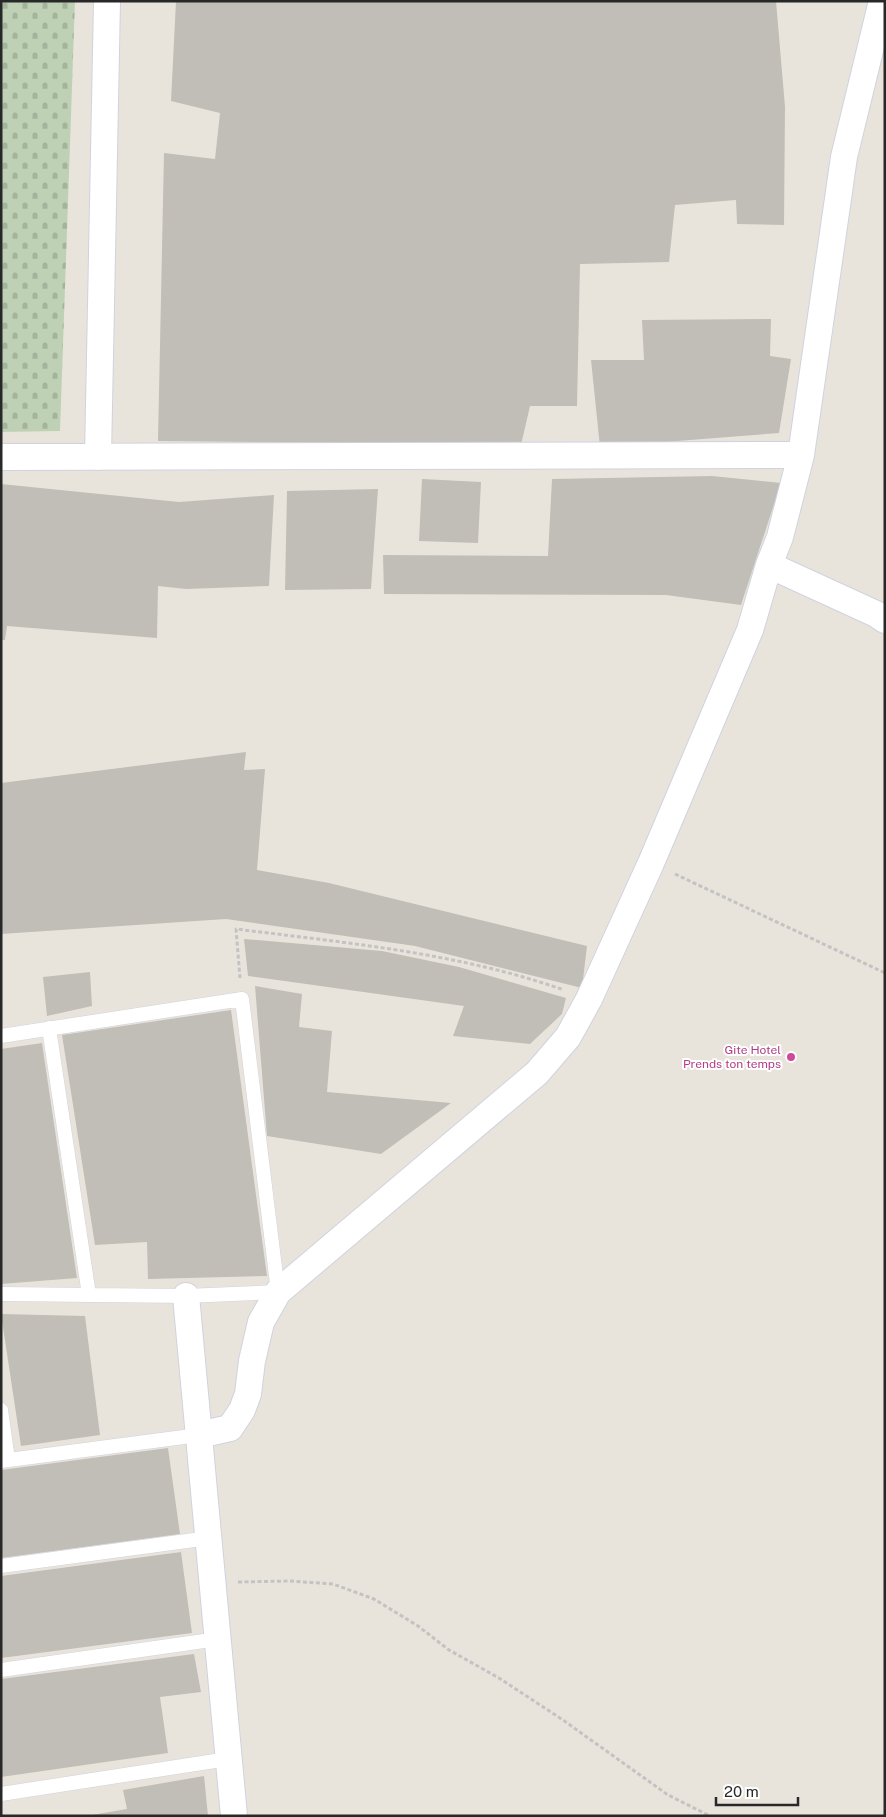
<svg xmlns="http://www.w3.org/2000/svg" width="886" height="1817" viewBox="0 0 886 1817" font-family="'Public Sans',sans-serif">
<defs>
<pattern id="cemetery-stones" width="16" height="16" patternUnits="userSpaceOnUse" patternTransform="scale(1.25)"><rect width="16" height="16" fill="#bfd1b4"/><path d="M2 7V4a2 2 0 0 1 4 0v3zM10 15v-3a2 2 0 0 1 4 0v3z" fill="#a4b39b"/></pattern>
</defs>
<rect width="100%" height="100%" fill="#e9e4db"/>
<path fill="url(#cemetery-stones)" d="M1 1H75L60 431 1 432Z"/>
<path fill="#c1beb7" d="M176 1H776L785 107 784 225 737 224 736 200 675 205 669 262 580 264 577 406H530L521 445 158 441 164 153 215 159 220 113 171 101Z
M771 319 770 356 791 359 779 433 600 447 591 360H644L642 320Z
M712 476 781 483 741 605 666 595 384 594 383 555 548 556 552 479Z
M422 479 481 482 478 543 419 541Z
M1 484 179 502 274 495 269 586 186 589 158 586 157 638 7 626 5 640H1Z
M378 489 371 589 285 590 287 491Z
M246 752 244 770 265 769 257 870 329 883 587 946 582 988 415 946 226 919 1 934V783Z
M244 939 382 951 459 967 566 998 562 1014 530 1044 453 1036 464 1006 248 976Z
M90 972 92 1006 47 1016 43 977Z
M255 986 302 994 299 1027 332 1031 327 1092 451 1103 381 1154 267 1136Z
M231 1010 267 1276 148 1279 147 1242 95 1245 62 1035Z
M42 1043 77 1278 1 1284V1049Z
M1 1314 85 1316 100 1435 21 1446Z
M168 1448 180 1534 1 1558V1470Z
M181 1552 192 1633 1 1658V1576Z
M194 1654 201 1692 160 1697 168 1753 1 1777V1679Z
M204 1776 208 1816H86L127 1809 123 1790Z"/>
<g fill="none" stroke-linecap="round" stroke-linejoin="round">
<g stroke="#d0d2df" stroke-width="15">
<path id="lane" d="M49 1028 89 1295
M1 1036 242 999 278 1292 186 1296 1 1294
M1 1410 8 1460
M1 1461 199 1435
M1 1566 209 1538
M1 1670 218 1639
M1 1794 228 1759"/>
</g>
<g stroke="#d0d2df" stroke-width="28">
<path id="street" d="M1 457 801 455
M98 457 107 1
M769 565 876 614 885 620
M186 1296 234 1816
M199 1435 230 1428 242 1410 248 1394 252 1361 261 1322 278 1292 537 1073 568 1037 589 999 651 863 750 630 769 565 780 537 801 455 844 157 882 1"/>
</g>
<path stroke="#c3c3c3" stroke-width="3" stroke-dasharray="4 2.5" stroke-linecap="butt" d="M675 874 885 973
M240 978 236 929C347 943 459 953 564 990
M238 1582 290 1581 333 1584 374 1599 418 1626 449 1650 499 1678 563 1720 668 1795 710 1816"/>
<use href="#lane" stroke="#fff" stroke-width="14"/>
<use href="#street" stroke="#fff" stroke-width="26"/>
</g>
<circle fill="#d1479c" stroke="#fff" stroke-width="2" cx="791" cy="1057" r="5"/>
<g text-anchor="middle" stroke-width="4" stroke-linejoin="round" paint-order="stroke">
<g font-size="12" fill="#b23c85" stroke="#fff" text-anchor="end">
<text x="781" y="1054">Gite Hotel<tspan x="781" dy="14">Prends ton temps</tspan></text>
</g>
</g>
<rect width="886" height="1817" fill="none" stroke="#282828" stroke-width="5"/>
<path d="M716 1797v8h82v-8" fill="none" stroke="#282828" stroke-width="2.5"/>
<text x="724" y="1797" font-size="15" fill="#282828" stroke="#ffffff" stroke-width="4" paint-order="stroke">20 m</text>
</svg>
